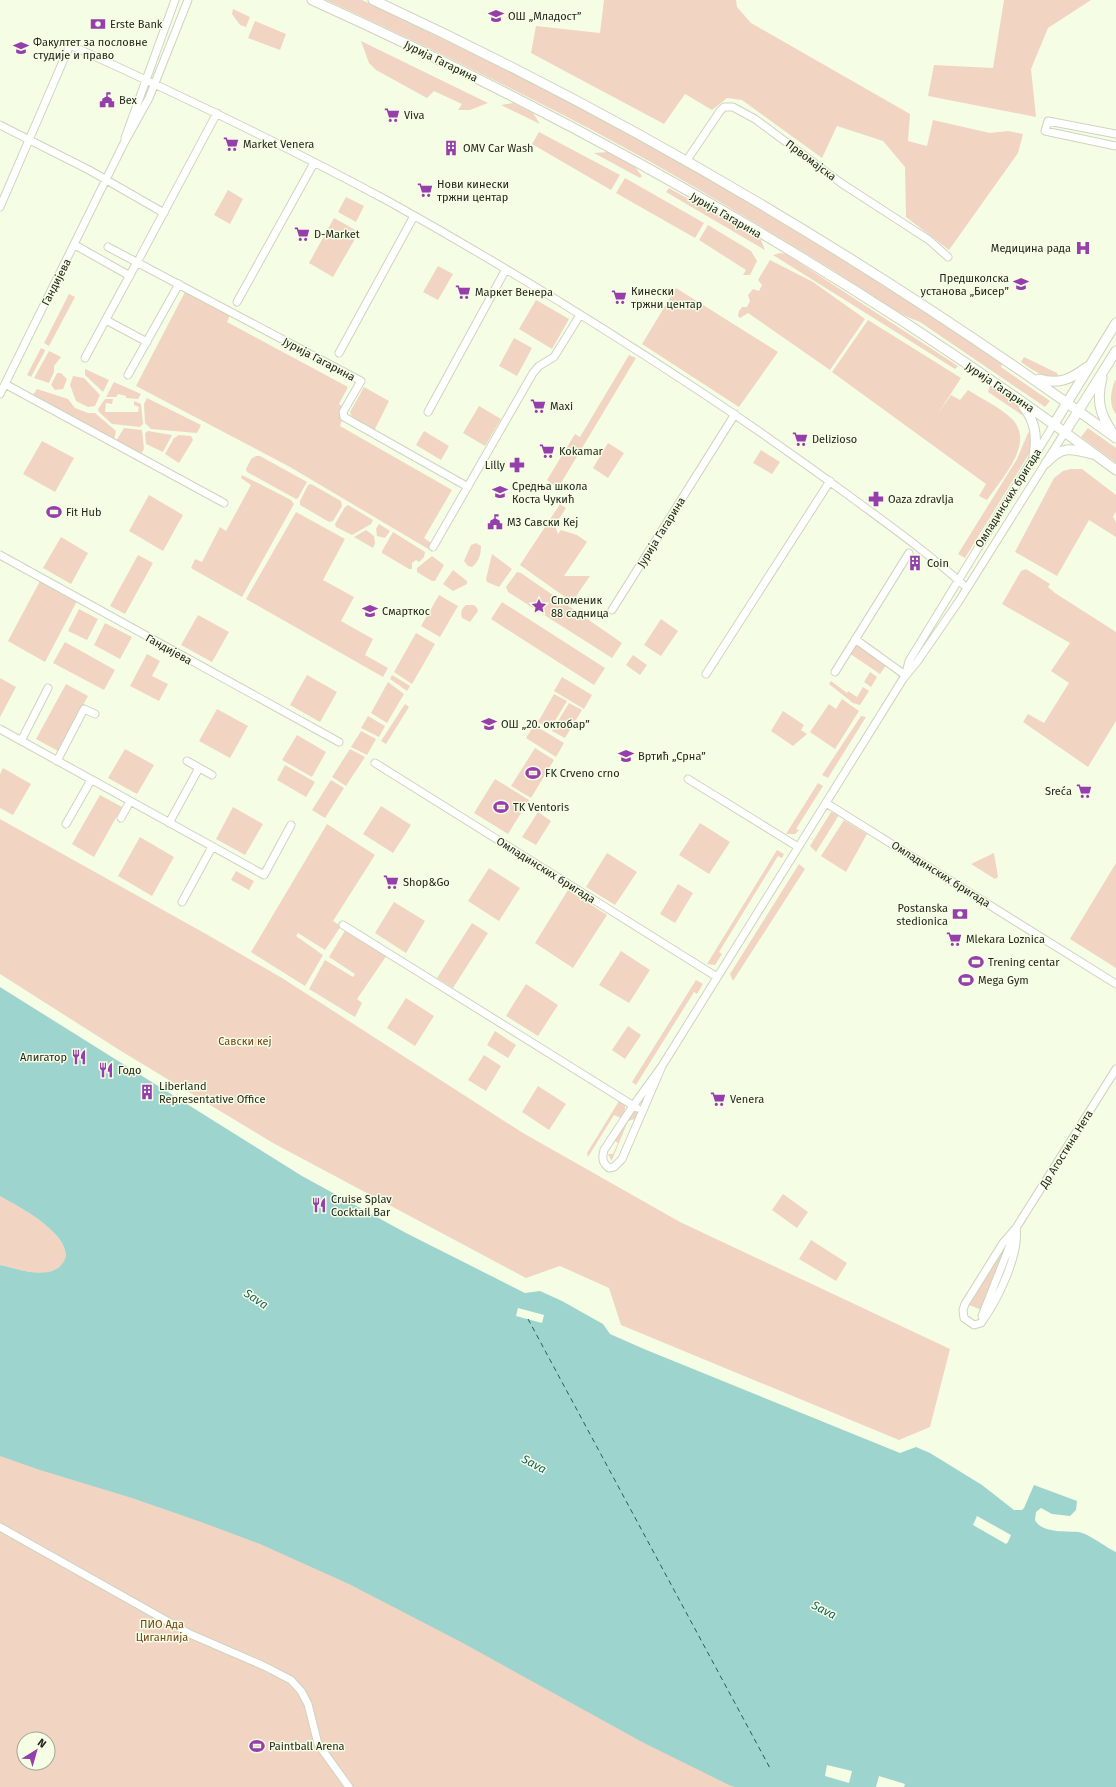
<svg xmlns="http://www.w3.org/2000/svg" width="1116" height="1787" viewBox="0 0 1116 1787" font-family="'Fira Sans',sans-serif">
<rect width="100%" height="100%" fill="#f5fde5"/>
<path fill="#f1d5c2" fill-rule="evenodd" d="M326 0H362L519 76 593 114 735 194 878 281 997 360 1002 364 1001 367 1050 401 1045 407 920 322C896 314 875 297 853 283 811 256 768 231 725 205 597 128 462 63 326 0Z
M604 0H736L737 7 751 23 910 114 908 141 927 146 933 120 990 133 1008 131 1023 134 1018 153 949 250 906 217 905 167 883 141 837 126 822 158 742 100 727 98 712 110 685 94 664 124 531 53 536 26 600 33Z
M1004 0H1091L1048 28 1031 69 1036 117 928 96 934 65 993 68Z
M233 9 250 17 246 27 240 25 232 14Z
M255 21 286 34 280 50 248 38Z
M361 41 488 103 470 110H458L462 104 434 91 427 98 376 70 369 63Z
M513 103 533 113 540 124 501 105Z
M539 132 620 175 611 190 532 144Z
M608 152 635 167 642 176 640 178 594 153Z
M625 178 704 223 695 238 616 193Z
M669 188 761 240 765 250 666 192Z
M228 190 243 199 230 224 214 215Z
M346 197 364 206 356 222 338 212Z
M334 218 359 232 333 277 309 263Z
M708 225 751 251 757 261 750 275H743L746 270 699 240Z
M780 253 786 254 958 366 955 369 773 255Z
M770 260 813 282 865 319 830 370 748 313 740 318 738 316 739 311 742 307H747L750 301 748 295 753 289 759 291 762 285 758 280Z
M438 266 453 274 438 300 423 292Z
M676 288 778 352 739 407 642 344Z
M185 292 230 315 227 322 348 387 339 404 344 408 341 418 342 420 340 426 452 490 424 538 431 543 429 547 430 550 290 467 136 386Z
M69 294 75 297 49 346 44 343Z
M536 300 569 319 552 349 519 329Z
M868 320 961 378 937 415 951 395 960 400 968 390C982 399 1000 407 1012 419 1036 443 1001 479 987 500L979 496 986 484 832 372Z
M514 338 532 348 517 376 499 366Z
M41 348 45 350V351L31 377 27 375Z
M49 351 61 357 54 366V372L49 383 34 378Z
M629 355 636 358 558 488 547 480 575 434 580 437Z
M1024 357 1057 373 1059 377C1045 380 1031 369 1021 362Z
M85 369 109 380 103 392 85 375Z
M57 373H61L67 379 63 389 55 390 51 385Z
M73 376 84 378 100 395 95 406 88 407 76 401 70 385Z
M1115 380 1116 381V414C1108 404 1111 391 1115 380Z
M114 382 141 394 138 399 126 398V396L118 394 116 397H106Z
M990 386 1022 408 1024 412 1022 415 988 392Z
M364 387 389 401 374 431C366 426 352 421 350 412Z
M37 389 68 399 75 408 88 413H95L116 431 114 440 33 395Z
M147 398 201 425 197 433 151 429 145 423 144 404Z
M105 399H113L112 404 106 403 105 412H138L139 407 134 405V401L141 404 143 424 140 427 112 424 99 412 98 409Z
M479 406 501 419 485 446 463 433Z
M124 428 142 430 144 449 141 454 116 441Z
M1088 428 1116 448V463L1081 437Z
M148 431 172 435 163 452 146 444 145 433Z
M424 431 449 446 441 460 416 445Z
M1033 431V442L1029 454 965 558 958 554 1017 459 1028 433Z
M179 435 191 436 193 440 179 463 165 454 174 438Z
M42 441 74 458 55 492 23 474Z
M608 443 624 453 608 478 593 468Z
M761 450 780 462 772 474 753 463Z
M256 456H260L307 482 298 498 296 499 247 472 246 469 251 459Z
M1071 469H1082L1116 495V512L1113 516 1116 523V537L1089 520 1057 576 1015 552 1054 478 1063 471Z
M242 475 291 500 294 504 242 597 191 568 195 559 202 562 220 527 226 531 251 485 241 478Z
M311 484 341 501 342 506 333 521 329 522 300 505V501L308 485Z
M149 495 183 515 163 551 129 531Z
M560 504 566 508 555 525 558 534 561 530 577 535 587 542 564 576H590L572 602 520 565Z
M348 505 373 520 371 524 352 535 336 527 335 524 345 507Z
M296 512 345 539 323 580 354 597 341 621 373 639 365 655 388 668 383 677 246 599Z
M379 524 390 531 385 538 377 536 376 529Z
M366 530 374 536 375 543 373 548 354 537Z
M393 532 425 552 424 557 419 562 416 560 412 563V569H409L382 553V551Z
M61 537 88 553 71 584 43 568Z
M476 543 481 546C481 554 479 562 472 567L468 566 464 561 471 545Z
M492 554 512 569 499 587 487 582 486 579Z
M138 555 153 563 125 614 110 606Z
M432 556 444 565 435 581H432L417 572V568Z
M1026 569 1050 584 1048 587 1055 593 1116 632V721L1088 767 1023 722 1028 714 1044 723 1069 683 1051 671 1070 643 1002 604 1021 571Z
M453 570 467 581V584L453 591 443 584Z
M517 572 521 573 622 643 612 658 508 592 506 587Z
M40 581 77 601 45 662 8 641Z
M439 595 458 606 440 637 421 626Z
M502 602 605 668 594 685 491 619Z
M466 605H474L477 608 478 611 470 622 462 618C460 612 462 608 466 605Z
M79 609 98 619 87 640 68 631Z
M198 615 229 632 212 662 181 645Z
M661 619 678 631 661 656 644 645Z
M105 623 132 637 120 659 94 645Z
M416 633 435 644 412 684 394 672Z
M65 642 115 670 104 690 53 663Z
M856 642 887 664 880 674 849 653Z
M147 654 160 661 152 676 168 684 159 701 130 686Z
M633 655 647 665 640 675 626 665Z
M870 672 877 677 871 687 864 682Z
M307 675 337 692 320 722 290 705Z
M392 675 410 686 407 691 390 679Z
M562 677 592 695 584 709 554 691Z
M0 678 16 687 0 717Z
M831 681 847 693 848 691 857 697 863 687 869 691 860 705 853 703 829 684Z
M388 682 404 694 387 723 371 713Z
M66 684 88 696 58 751 36 739Z
M554 694 567 701 550 729 538 722Z
M842 699 859 711 835 749 810 732 829 704 836 709Z
M569 703 582 710 565 738 552 731Z
M405 704 409 707 386 744 381 741Z
M217 709 248 726 230 758 199 741Z
M783 711 804 725 801 730 807 734 793 746 771 731Z
M368 716 385 726 379 737 361 728Z
M861 716 866 717 828 778 822 775Z
M534 725 564 743 556 757 526 738Z
M361 731 376 739 367 755 351 747Z
M297 735 326 752 312 777 282 760Z
M535 748 554 760 531 798 511 786Z
M125 749 154 765 137 794 108 778Z
M350 749 365 757 346 786 332 777Z
M285 765 315 782 306 797 277 780Z
M3 768 31 784 13 815 0 808V774Z
M495 779 529 800 508 834 474 813Z
M331 780 344 788 325 818 312 810Z
M818 783 823 786 796 829 799 830 795 834H786Z
M100 795 122 807 94 857 72 844Z
M381 806 411 825 393 853 363 834Z
M233 807 263 824 245 855 216 839Z
M538 812 551 821 536 845 522 837Z
M831 812 839 815 816 852 810 846Z
M0 819 206 934 282 978 523 1133 680 1222 950 1349 930 1427 899 1440 621 1325 609 1288 560 1266 526 1278 273 1143 121 1051 0 974Z
M844 820 867 834 846 872 821 856Z
M700 823 730 842 709 874 679 855Z
M327 824 375 855 333 921 341 926 325 950 298 933 296 936 323 955 305 986 251 952Z
M140 837 174 857 152 896 118 876Z
M777 850 784 854 782 858 778 856 719 952 722 954 715 965 707 964Z
M607 853 637 872 615 905 586 887Z
M994 853 998 877 995 879 971 864Z
M1116 863V968L1070 939Z
M799 864 805 869 733 981 730 974Z
M489 868 520 888 499 921 468 901Z
M236 871 254 881 249 890 231 880Z
M678 884 693 893 675 923 660 914Z
M568 890 607 915 573 968 535 943Z
M394 902 425 921 406 953 375 933Z
M472 923 488 933 453 988 437 978Z
M346 929 387 955 357 999 362 1003 355 1017 309 989 325 960 353 977 355 974 329 957Z
M621 951 650 970 629 1003 599 985Z
M696 980 703 984 697 994 694 992 636 1085 632 1082Z
M526 984 558 1005 538 1036 506 1016Z
M406 998 434 1016 415 1046 387 1028Z
M628 1026 641 1035 625 1059 612 1050Z
M495 1031 516 1045 508 1058 487 1045Z
M484 1055 501 1066 486 1091 468 1080Z
M538 1086 566 1104 549 1130 522 1112Z
M619 1101 625 1104V1109L621 1118 614 1115 588 1157 587 1153Z
M635 1109 638 1111 635 1119 628 1121 612 1160H611L608 1154H613L618 1143 615 1141Z
M783 1194 808 1212 797 1228 772 1210Z
M0 1196C19 1207 41 1218 56 1235 61 1240 68 1252 65 1260 55 1283 18 1269 0 1265Z
M811 1240 847 1263 836 1281 799 1259Z
M1008 1241 982 1310 969 1305Z
M0 1410 938 1787H0ZM24 1739H48V1763H24Z"/>
<path fill="#9ed4ce" d="M0 987 302 1176 406 1233 525 1293 540 1291 562 1301 603 1324 610 1334 644 1349 900 1453 916 1447 930 1453 982 1485 1014 1510H1022L1024 1508 1034 1485 1077 1501 1076 1510 1070 1516 1052 1514 1041 1508 1036 1512 1035 1520C1041 1533 1065 1531 1078 1532 1088 1533 1105 1547 1116 1552V1787H735L729 1785 642 1742 461 1642 349 1584 260 1544 201 1522 132 1498 40 1470 0 1456V1265C18 1269 55 1283 65 1259 68 1252 61 1240 56 1235 41 1218 19 1207 0 1196Z"/>
<path fill="#f5fde5" d="M518 1308 544 1315 542 1323 516 1316Z
M977 1516 1011 1535 1008 1542 1006 1544 973 1525Z
M827 1765 852 1771 849 1783 825 1776Z
M879 1776 905 1784 904 1787H876Z"/>
<g fill="none" stroke-linecap="round" stroke-linejoin="round">
<path stroke="#1b625d" stroke-width="1" stroke-dasharray="5 4" stroke-linecap="butt" d="M528 1319 771 1770"/>
<g stroke="#cdd5be" stroke-width="9">
<path id="minor" d="M0 125 89 170 164 213
M1116 134 1048 121 1045 131 1116 146
M125 138 175 0
M687 160 720 111 724 107H733L755 119 841 183 929 240 948 257
M0 207 70 45C178 94 284 145 388 201 496 261 601 326 704 394 755 428 805 463 855 500 893 528 932 556 967 588
M75 245 130 276
M108 247 361 381 343 412 344 417 468 487
M140 257 217 113
M237 302 314 163
M106 320 147 342
M339 353 414 216
M85 358 137 262
M128 375 179 284
M5 384 224 503
M0 394 124 143 149 98 188 0
M428 412 506 269
M433 547 533 373 539 366 554 357 580 315
M0 555 339 742
M612 610 735 414
M855 639 905 675
M835 672 909 553
M906 673 909 661 1054 424
M706 674 830 481
M0 729 264 875 291 825
M21 741 48 688
M57 761 84 709 95 714
M187 761 212 775
M375 763 717 977
M688 779 798 847
M826 803 1116 984
M121 818 130 801
M169 823 199 768
M66 824 91 780
M182 902 212 847
M343 925 637 1108
M662 1066 622 1159 614 1167 609 1168C602 1163 602 1158 604 1150L633 1106 662 1066 903 679 917 662 959 601 1065 432
M1016 1228C1020 1255 997 1301 981 1323L974 1325 964 1318 963 1310 965 1304 1003 1243 1016 1228 1116 1069
M982 1316 1014 1235
M0 1527 190 1634 264 1666 291 1680 301 1691 308 1704 318 1744 349 1787"/>
</g>
<g stroke="#cdd5be" stroke-width="11">
<path id="major" d="M312 0C595 128 868 284 1116 470
M373 0C635 121 883 269 1116 438
M1102 378C1096 400 1100 415 1113 433
M1039 379C1059 385 1071 379 1087 367
M1023 406C1036 422 1037 437 1034 457
M1054 424 1116 323
M1065 432 1116 351
M1046 463C1062 446 1070 448 1092 454"/>
</g>
<use href="#minor" stroke="#fff" stroke-width="7"/>
<use href="#major" stroke="#fff" stroke-width="9"/>
</g>
<defs>
<g id="school-bare" transform="scale(1.2)"><path d="M0-5L7-2L0 1L-7-2ZM-4 1L0 2.5L4 1V4Q0 6-4 4Z" fill="#963eab" stroke="#f5fde5" stroke-width="2.5" paint-order="stroke"/></g>
<g id="bank-bare" transform="scale(1.2)"><path d="M-6-4H6V4H-6ZM0-2.3a2.3 2.3 0 1 0 0 4.6a2.3 2.3 0 1 0 0-4.6Z" fill="#963eab" stroke="#f5fde5" stroke-width="2.5" paint-order="stroke"/></g>
<g id="university-bare" transform="scale(1.2)"><path d="M0-5L7-2L0 1L-7-2ZM-4 1L0 2.5L4 1V4Q0 6-4 4Z" fill="#963eab" stroke="#f5fde5" stroke-width="2.5" paint-order="stroke"/></g>
<g id="civic-bare" transform="scale(1.2)"><path d="M-.6-6.5H3V-4.5H.6V-3L4-1V1h2V6H-6V1h2V-1L-.6-3ZM-1.2 2.5V6h2.4V2.5Z" fill="#963eab" stroke="#f5fde5" stroke-width="2.5" paint-order="stroke"/></g>
<g id="supermarket-bare" transform="scale(1.2)"><path d="M-6-5.5h2.5l.6 2H6L4.5 2H-2.5L-4.4-4H-6ZM-1.5 3.2a1.3 1.3 0 1 0 .1 0ZM3 3.2a1.3 1.3 0 1 0 .1 0Z" fill="#963eab" stroke="#f5fde5" stroke-width="2.5" paint-order="stroke"/></g>
<g id="building-bare" transform="scale(1.2)"><path d="M-4-6H4V6H1V3H-1V6H-4ZM-2.5-4.3h1.7v1.8h-1.7ZM.8-4.3h1.7v1.8H.8ZM-2.5-1h1.7V.8h-1.7ZM.8-1h1.7V.8H.8Z" fill="#963eab" stroke="#f5fde5" stroke-width="2.5" paint-order="stroke"/></g>
<g id="hospital-bare" transform="scale(1.2)"><path d="M-5-5h3v3.5h4V-5h3V5h-3V1.5h-4V5h-3Z" fill="#963eab" stroke="#f5fde5" stroke-width="2.5" paint-order="stroke"/></g>
<g id="pharmacy-bare" transform="scale(1.2)"><path d="M-2-6h4v4h4v4h-4v4h-4v-4h-4v-4h4Z" fill="#963eab" stroke="#f5fde5" stroke-width="2.5" paint-order="stroke"/></g>
<g id="stadium-bare" transform="scale(1.2)"><path d="M0-5a6.5 5 0 1 0 0 10a6.5 5 0 1 0 0-10ZM-3.5-1.8h7v3.6h-7Z" fill="#963eab" stroke="#f5fde5" stroke-width="2.5" paint-order="stroke"/></g>
<g id="sight-bare" transform="scale(1.2)"><path d="M0-6L1.8-2.2L6-1.7L2.9 1.2L3.7 5.4L0 3.3L-3.7 5.4L-2.9 1.2L-6-1.7L-1.8-2.2Z" fill="#963eab" stroke="#f5fde5" stroke-width="2.5" paint-order="stroke"/></g>
<g id="restaurant-bare" transform="scale(1.2)"><path d="M-5-6h1v4h1v-4h1v4h1v-4h1v5L-1.5 .5V6h-2V.5L-5-1ZM5-6V6H3V1.5H1.5Q1.5-4 5-6Z" fill="#963eab" stroke="#f5fde5" stroke-width="2.5" paint-order="stroke"/></g>
</defs>
<g fill-rule="evenodd">
<use href="#school-bare" x="496" y="16"/>
<use href="#bank-bare" x="98" y="24"/>
<use href="#university-bare" x="21" y="48"/>
<use href="#civic-bare" x="107" y="100"/>
<use href="#supermarket-bare" x="392" y="115"/>
<use href="#supermarket-bare" x="231" y="144"/>
<use href="#building-bare" x="451" y="148"/>
<use href="#supermarket-bare" x="425" y="190"/>
<use href="#supermarket-bare" x="302" y="234"/>
<use href="#hospital-bare" x="1083" y="248"/>
<use href="#school-bare" x="1021" y="284"/>
<use href="#supermarket-bare" x="463" y="292"/>
<use href="#supermarket-bare" x="619" y="297"/>
<use href="#supermarket-bare" x="538" y="406"/>
<use href="#supermarket-bare" x="800" y="439"/>
<use href="#supermarket-bare" x="547" y="451"/>
<use href="#pharmacy-bare" x="517" y="465"/>
<use href="#school-bare" x="500" y="492"/>
<use href="#pharmacy-bare" x="876" y="499"/>
<use href="#stadium-bare" x="54" y="512"/>
<use href="#civic-bare" x="495" y="522"/>
<use href="#building-bare" x="915" y="563"/>
<use href="#sight-bare" x="539" y="606"/>
<use href="#school-bare" x="370" y="611"/>
<use href="#school-bare" x="489" y="724"/>
<use href="#school-bare" x="626" y="756"/>
<use href="#stadium-bare" x="533" y="773"/>
<use href="#supermarket-bare" x="1084" y="791"/>
<use href="#stadium-bare" x="501" y="807"/>
<use href="#supermarket-bare" x="391" y="882"/>
<use href="#bank-bare" x="960" y="914"/>
<use href="#supermarket-bare" x="954" y="939"/>
<use href="#stadium-bare" x="976" y="962"/>
<use href="#stadium-bare" x="966" y="980"/>
<use href="#restaurant-bare" x="79" y="1057"/>
<use href="#restaurant-bare" x="106" y="1070"/>
<use href="#building-bare" x="147" y="1092"/>
<use href="#supermarket-bare" x="718" y="1099"/>
<use href="#restaurant-bare" x="319" y="1205"/>
<use href="#stadium-bare" x="257" y="1746"/>
</g>
<g text-anchor="middle" stroke-width="3" stroke-linejoin="round" paint-order="stroke">
<g font-size="11" fill="#23261d" stroke="#f5fde5" text-anchor="start">
<text x="508" y="20">ОШ „Младост”</text>
<text x="110" y="28">Erste Bank</text>
<text x="33" y="46">Факултет за пословне<tspan x="33" dy="13">студије и право</tspan></text>
<text x="119" y="104">Bex</text>
<text x="404" y="119">Viva</text>
<text x="243" y="148">Market Venera</text>
<text x="463" y="152">OMV Car Wash</text>
<text x="437" y="188">Нови кинески<tspan x="437" dy="13">тржни центар</tspan></text>
<text x="314" y="238">D-Market</text>
<text x="1071" y="252" text-anchor="end">Медицина рада</text>
<text x="1009" y="282" text-anchor="end">Предшколска<tspan x="1009" dy="13">установа „Бисер”</tspan></text>
<text x="631" y="295">Кинески<tspan x="631" dy="13">тржни центар</tspan></text>
<text x="475" y="296">Маркет Венера</text>
<text x="550" y="410">Maxi</text>
<text x="812" y="443">Delizioso</text>
<text x="559" y="455">Kokamar</text>
<text x="505" y="469" text-anchor="end">Lilly</text>
<text x="512" y="490">Средња школа<tspan x="512" dy="13">Коста Чукић</tspan></text>
<text x="888" y="503">Oaza zdravlja</text>
<text x="66" y="516">Fit Hub</text>
<text x="507" y="526">МЗ Савски Кеј</text>
<text x="927" y="567">Coin</text>
<text x="551" y="604">Споменик<tspan x="551" dy="13">88 садница</tspan></text>
<text x="382" y="615">Смарткос</text>
<text x="501" y="728">ОШ „20. октобар”</text>
<text x="638" y="760">Вртић „Срна”</text>
<text x="545" y="777">FK Crveno crno</text>
<text x="1072" y="795" text-anchor="end">Sreća</text>
<text x="513" y="811">TK Ventoris</text>
<text x="403" y="886">Shop&amp;Go</text>
<text x="948" y="912" text-anchor="end">Postanska<tspan x="948" dy="13">stedionica</tspan></text>
<text x="966" y="943">Mlekara Loznica</text>
<text x="988" y="966">Trening centar</text>
<text x="978" y="984">Mega Gym</text>
<text x="67" y="1061" text-anchor="end">Алигатор</text>
<text x="118" y="1074">Годо</text>
<text x="159" y="1090">Liberland<tspan x="159" dy="13">Representative Office</tspan></text>
<text x="730" y="1103">Venera</text>
<text x="331" y="1203">Cruise Splav<tspan x="331" dy="13">Cocktail Bar</tspan></text>
<text x="269" y="1750">Paintball Arena</text>
</g>
<g font-size="11" fill="#23261d" stroke="#f5fde5">
<text transform="translate(441 61) rotate(26)" y="4">Јурија Гагарина</text>
<text transform="translate(811 160) rotate(37)" y="4">Првомајска</text>
<text transform="translate(726 215) rotate(30)" y="4">Јурија Гагарина</text>
<text transform="translate(56 282) rotate(-63)" y="4">Гандијева</text>
<text transform="translate(319 359) rotate(28)" y="4">Јурија Гагарина</text>
<text transform="translate(1000 387) rotate(34)" y="4">Јурија Гагарина</text>
<text transform="translate(1008 498) rotate(-58)" y="4">Омладинских бригада</text>
<text transform="translate(661 532) rotate(-58)" y="4">Јурија Гагарина</text>
<text transform="translate(169 649) rotate(29)" y="4">Гандијева</text>
<text transform="translate(546 870) rotate(32)" y="4">Омладинских бригада</text>
<text transform="translate(941 874) rotate(32)" y="4">Омладинских бригада</text>
<text transform="translate(1066 1149) rotate(-58)" y="4">Др Агостина Нета</text>
</g>
<g font-size="11" fill="#74431b" stroke="#f5fde5">
<text x="245" y="1045">Савски кеј</text>
<text x="162" y="1628">ПИО Ада<tspan x="162" dy="13">Циганлија</tspan></text>
</g>
<g font-size="12" font-style="italic" fill="#1b625d" stroke="#f5fde5">
<text transform="translate(256 1299) rotate(33)" y="4">Sava</text>
<text transform="translate(534 1464) rotate(28)" y="4">Sava</text>
<text transform="translate(824 1610) rotate(27)" y="4">Sava</text>
</g>
</g>
<g transform="translate(36 1751) rotate(37)"><circle r="19" fill="#f5fde5" stroke="#a1a795"/>
<path d="M0-3L7 15L0 10L-7 15Z" fill="#963eab"/>
<text y="-6" font-size="11" font-weight="bold" text-anchor="middle" fill="#23261d">N</text>
</g>
</svg>
